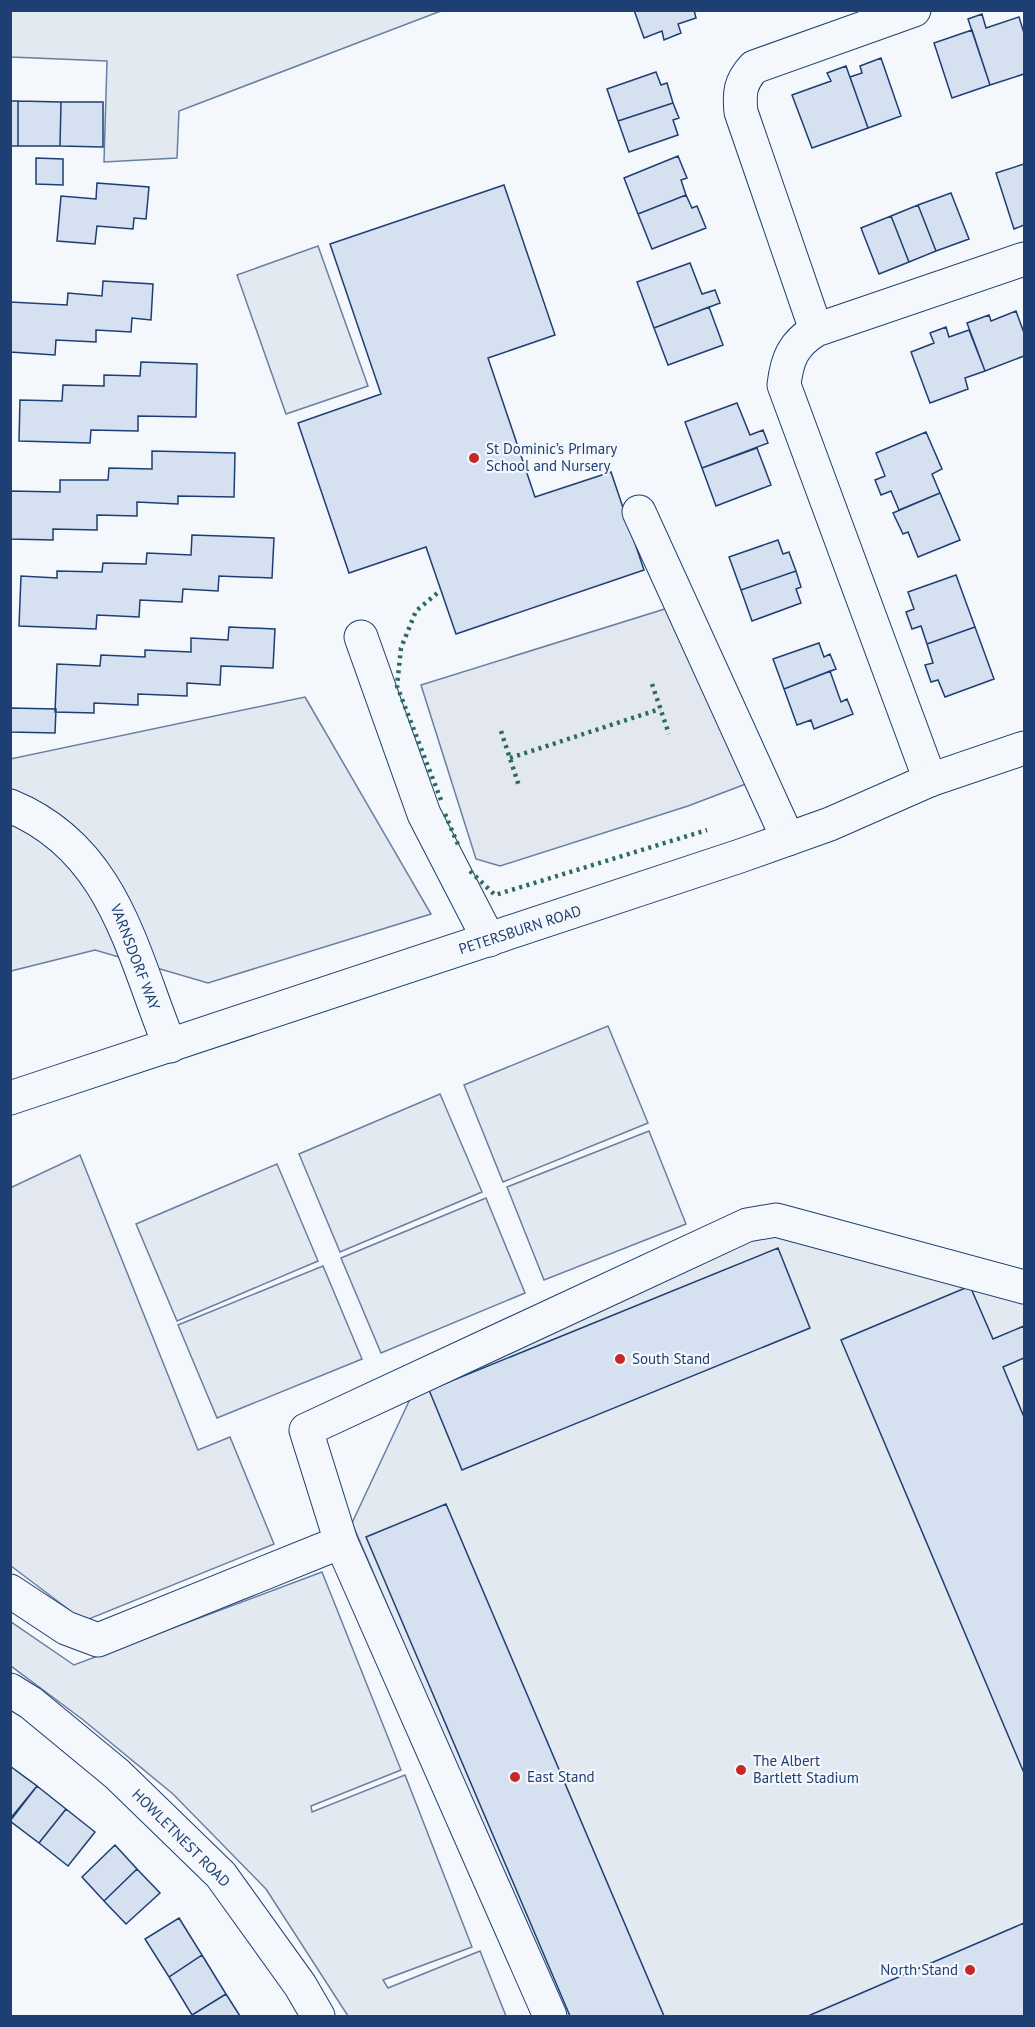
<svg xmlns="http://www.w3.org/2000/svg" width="1035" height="2027" viewBox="0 0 1035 2027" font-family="'PT Sans',sans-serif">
<rect width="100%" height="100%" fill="#f4f7fb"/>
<path fill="#e3e9f0" stroke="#687fa3" stroke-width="1.5" d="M11 10H441V11L179 111 177 158 104 162 107 61 11 57Z
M318 246 368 386 286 414 237 275Z
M305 697 431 914 208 983 95 950 11 971 10 759Z
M608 1026 648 1123 503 1182 464 1085Z
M440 1094 482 1192 340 1252 299 1154Z
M649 1131 686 1224 544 1280 507 1187Z
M277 1164 318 1261 177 1321 136 1224Z
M486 1198 525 1293 381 1353 341 1258Z
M773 1229 1024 1295V2016H564L352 1523 418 1382Z
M323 1266 362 1359 217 1418 178 1325Z
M322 1572 401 1770 311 1806 312 1812 405 1775 472 1947 383 1980 388 1988 480 1951 506 2016H348L266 1889 173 1794 82 1719 11 1666V1622L74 1665Z"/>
<path fill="#e3e8f0" stroke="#687fa3" stroke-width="1.5" d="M668 608 751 782 688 806 500 866 476 859 421 685Z
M80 1155 198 1450 230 1437 274 1544 84 1621 11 1566 10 1188Z"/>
<path fill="#d5e0f0" stroke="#1d3f73" stroke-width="1.5" d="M634 10H694L696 18 678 24 681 33 664 40 662 31 644 38Z
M982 14 986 28 1019 17 1024 33V74L990 85 968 19Z
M972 30 990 85 952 98 934 43Z
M881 58 901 116 868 128 850 77 862 73 860 66Z
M846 66 868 128 812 148 792 95 831 81 827 73Z
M656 72 661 85 667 83 673 103 618 121 607 89Z
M10 101H18V146H10Z
M18 101 61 102 60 146H18Z
M61 102H103V147L60 146Z
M673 103 679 118 673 120 678 135 629 152 618 121Z
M678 156 687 178 681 180 686 195 638 214 624 178Z
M36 158 63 159V185L36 184Z
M1024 164V225L1014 229 996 173Z
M97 183 149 187 146 219 134 218 133 229 97 226 95 244 57 241 61 196 96 199Z
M504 185 555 335 488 358 535 497 611 472 644 570 456 634 426 547 349 573 298 423 381 394 330 244Z
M951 193 969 239 936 251 918 205Z
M686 195 692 208 697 206 706 228 652 249 638 214Z
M918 205 936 251 909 262 891 216Z
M891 216 909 262 879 274 861 228Z
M690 263 702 294 715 290 720 303 654 328 637 282Z
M103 281 153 284 151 320 132 318 131 332 96 330V342L56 340 55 355 10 352V302L67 305 68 293 102 296Z
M709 307 723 345 668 365 654 328Z
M1016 311 1024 333V356L985 371 967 323 989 315 991 321Z
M946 327 949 337 969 330 985 371 965 378 968 389 930 403 911 352 934 343 930 333Z
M141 362 197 364 196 417 138 416V431L91 430 90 443 19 441 20 400 62 401 63 385 104 386V375L140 376Z
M737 403 750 435 763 430 768 443 702 468 685 422Z
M926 432 942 469 932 474 940 493 899 510 891 491 881 495 875 480 885 476 876 453Z
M757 448 771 485 716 506 702 468Z
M152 451 235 453 234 497 178 496V504L137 502V516L97 515V530L53 529V540L10 539V491L60 492V480H108L109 468 152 469Z
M940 493 960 540 918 557 908 532 903 534 893 513Z
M192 535 274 538 272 578 219 576 218 591 183 589 182 602 140 600 139 617 97 615 96 629 19 626 21 576 57 578V571L102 572 103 563 146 564 147 553 191 555Z
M778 540 783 554 789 552 796 571 741 590 729 557Z
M796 571 801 587 796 589 801 603 752 621 741 590Z
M956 575 975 627 927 644 921 626 912 629 906 612 914 609 908 592Z
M229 627 275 629 273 668 221 666 220 685 187 683V696L138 694V705L94 703V713L55 712 57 664 100 666 101 655 145 657V650L191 652V638L228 640Z
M975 627 994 679 945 697 938 680 931 682 925 665 933 663 927 644Z
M819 643 824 657 830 654 836 669 784 689 773 659Z
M830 671 841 702 847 699 853 714 814 729 811 720 797 725 784 689Z
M10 708 56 709 55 733 10 732Z
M778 1248 810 1328 462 1470 429 1390Z
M970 1286 993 1339 1024 1326V1358L1003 1367 1024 1417V1773L841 1340Z
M446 1504 664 2016H570L366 1537Z
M10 1766 37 1786 10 1819Z
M37 1786 66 1809 39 1843 10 1821Z
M66 1809 95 1832 68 1866 39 1843Z
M115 1845 137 1869 104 1901 82 1877Z
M137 1869 160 1893 126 1924 104 1901Z
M179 1918 202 1955 169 1977 145 1939Z
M1024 1923V2016H808Z
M202 1955 226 1994 192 2015 169 1977Z
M226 1994 240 2016H193L192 2015Z"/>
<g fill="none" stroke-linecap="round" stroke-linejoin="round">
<g stroke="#1d3f73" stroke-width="35">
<path id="minor" d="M816 330 741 112C739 93 740 82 754 67L914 10
M639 512 788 839
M361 637 424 814 489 940
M930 780 784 385C787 359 793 344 816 330L1024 259
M10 806C115 849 132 954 170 1046
M10 1591 66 1628 98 1640 341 1542
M10 1690 31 1703 117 1774 221 1875 300 1985 318 2016
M550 2016 341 1542 306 1430 747 1225 776 1220 1024 1287"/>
</g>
<g stroke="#1d3f73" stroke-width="35">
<path id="major" d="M10 1098 740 856 830 824 930 780 1024 748"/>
</g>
<use href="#minor" stroke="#f4f7fb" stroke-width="33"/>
<use href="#major" stroke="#f4f7fb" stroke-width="33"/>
<path stroke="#2c6c60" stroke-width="4.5" stroke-dasharray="3 4.5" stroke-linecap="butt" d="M652 684 669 734
M501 731 519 786
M510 758 660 709
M441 800 397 686 401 648 416 611 441 590
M445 814 459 847
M470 871 495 895 707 830"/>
</g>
<g fill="#c62828" stroke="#f4f7fb" stroke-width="2">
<circle cx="474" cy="458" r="6"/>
<circle cx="620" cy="1359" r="6"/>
<circle cx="741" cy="1770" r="6"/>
<circle cx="515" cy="1777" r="6"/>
<circle cx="970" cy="1970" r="6"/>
</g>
<g text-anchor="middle" stroke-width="4.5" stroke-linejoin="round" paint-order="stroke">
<g font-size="15" fill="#1d3f73" stroke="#f4f7fb" text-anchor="start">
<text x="486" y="454">St Dominic’s PrImary<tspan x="486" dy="17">School and Nursery</tspan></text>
<text x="632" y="1364">South Stand</text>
<text x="753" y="1766">The Albert<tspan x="753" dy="17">Bartlett Stadium</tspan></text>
<text x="527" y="1782">East Stand</text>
<text x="958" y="1975" text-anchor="end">North Stand</text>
</g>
<g font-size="15" fill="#1d3f73" stroke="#f4f7fb">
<text transform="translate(520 930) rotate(-18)" y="5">PETERSBURN ROAD</text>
<text transform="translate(135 957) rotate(69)" y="5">VARNSDORF WAY</text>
<text transform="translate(181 1838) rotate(45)" y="5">HOWLETNEST ROAD</text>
</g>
</g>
<rect width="1035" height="2027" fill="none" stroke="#1d3f73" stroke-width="24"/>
</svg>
